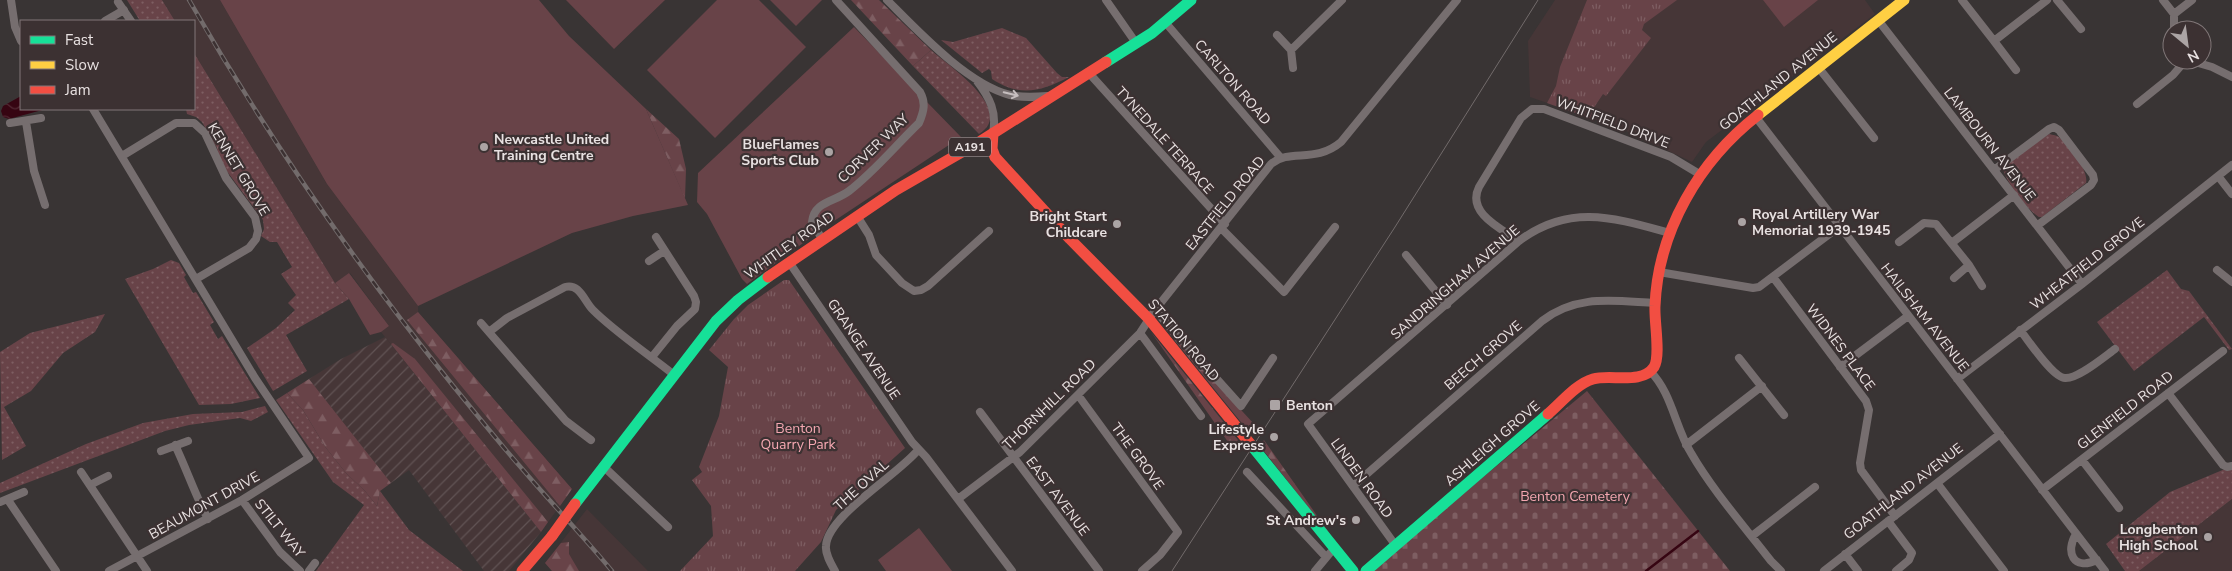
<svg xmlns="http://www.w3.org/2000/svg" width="2232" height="571" viewBox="0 0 2232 571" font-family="'Nunito Sans',sans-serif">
<defs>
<pattern id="industrial-furrows" width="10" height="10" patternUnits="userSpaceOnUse" patternTransform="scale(1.25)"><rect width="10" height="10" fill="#463637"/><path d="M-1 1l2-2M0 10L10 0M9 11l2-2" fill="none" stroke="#615354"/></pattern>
<pattern id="grass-dots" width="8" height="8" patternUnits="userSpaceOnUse" patternTransform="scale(1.25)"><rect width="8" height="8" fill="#684348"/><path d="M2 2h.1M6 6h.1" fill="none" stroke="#7e5e62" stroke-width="1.8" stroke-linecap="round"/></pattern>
<pattern id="forest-firs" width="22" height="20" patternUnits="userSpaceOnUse" patternTransform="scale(1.25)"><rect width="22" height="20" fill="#684348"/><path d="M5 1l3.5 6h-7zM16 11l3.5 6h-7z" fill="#7e5e62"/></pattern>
<pattern id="cemetery-stones" width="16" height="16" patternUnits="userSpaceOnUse" patternTransform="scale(1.25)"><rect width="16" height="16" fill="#684348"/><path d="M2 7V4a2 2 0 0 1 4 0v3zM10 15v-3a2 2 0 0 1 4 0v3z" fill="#7e5e62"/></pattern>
<pattern id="park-tufts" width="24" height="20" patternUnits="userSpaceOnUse" patternTransform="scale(1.25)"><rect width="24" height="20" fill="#684348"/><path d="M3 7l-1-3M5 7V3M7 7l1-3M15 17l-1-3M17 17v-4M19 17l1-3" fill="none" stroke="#7e5e62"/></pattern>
<pattern id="water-waves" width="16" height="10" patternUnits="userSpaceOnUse" patternTransform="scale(1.25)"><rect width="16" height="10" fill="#360512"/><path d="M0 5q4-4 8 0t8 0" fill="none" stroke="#532934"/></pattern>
</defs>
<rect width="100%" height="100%" fill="#393434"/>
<path fill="#463637" d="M162 0H220L327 184 418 306V312L572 489 541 532 381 332 389 326 350 273 335 283 194 53V21H175Z
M1555 0H1865L1875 14 1706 142 1692 162 1622 129 1530 97 1528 41Z
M2232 499V571H2139Z
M587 509 648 571H552L545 563Z"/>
<path fill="url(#industrial-furrows)" d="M385 337 541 532 509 571H484L409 470 391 483 309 379 341 359Z"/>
<path fill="url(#grass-dots)" d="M127 0H162L175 21H140Z
M1002 28 1026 38 1057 73 1062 77H1069C1040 92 1020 97 992 79L991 71 989 69 982 73 941 40 953 42Z
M931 50C947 65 1017 110 979 134L913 66Z
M194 53 335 283 349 299 286 335 307 371 273 391 247 348 276 328 295 310 288 303 296 295 281 274 292 267 277 242H270L261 236 264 229 263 220 226 170 218 155 217 148 202 122 196 117 187 114 186 109H194Z
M2049 134C2053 135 2057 135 2060 138 2070 146 2089 171 2086 183L2042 217H2039C2029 212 2005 180 2003 169L2005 164Z
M171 260 179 263 186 275 184 277 193 293 196 292 214 322 210 325 218 339 222 336 260 398 231 404 199 405 125 279 153 269Z
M2167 270 2181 289 2189 291 2232 349 2229 350 2204 317 2134 371 2097 322Z
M105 314 95 332 63 353 31 391 4 407 26 446 2 460 0 352 30 333Z
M287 393 303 410 326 448 346 473 365 491 377 506 380 491 409 530 463 571H316L364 505 333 482 276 400Z
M265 406 268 412 251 421 240 418 189 425 165 431 0 493V483L86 444 143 423 193 414 242 412Z
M2225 469 2232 470V499L2139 571H2125L2106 544 2170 492Z"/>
<path fill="url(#forest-firs)" d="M851 0H879L931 50 913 66Z
M646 109 679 139 686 169 685 199Z
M418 312 572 489 560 506 407 320Z
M1159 321 1254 424 1249 432Z
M1151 332 1238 440 1233 449Z
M393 343 415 359 548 522 541 532 391 344Z
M309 379 391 483 380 491 377 506 365 491 346 473 326 448 303 410 287 393Z
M1264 440 1332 537 1260 446Z
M569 542V554L579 571H552L545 563 561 543Z"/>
<path fill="url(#cemetery-stones)" d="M1587 391 1730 571H1370Z"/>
<path fill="url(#park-tufts)" d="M1587 0H1677L1644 24 1642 30 1651 38 1606 96 1603 94 1593 109 1596 115 1592 119 1547 103 1556 86 1560 67Z
M784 280H789L905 448 836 510 821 542 795 571H680L713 536 711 506 692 480 702 472 699 467 719 416 728 367 709 350 734 319 748 305Z"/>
<path fill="#684348" d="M220 0H539L569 36 646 109 688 205 633 216 572 233 418 306 327 184Z
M566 0H665L614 49Z
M717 0H759L806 47 715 138 647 70Z
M770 0H822L796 26Z
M1763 0H1818L1784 27Z
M854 27 961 137 825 227C818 227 813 232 810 238L747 284 742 279 707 214 697 202 698 173Z
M349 273 389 326 381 332 370 335 349 299 335 283Z
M919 528 952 571H886L878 560Z"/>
<path fill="url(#water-waves)" d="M21 96V109H46L9 119 3 117 1 111 3 106Z"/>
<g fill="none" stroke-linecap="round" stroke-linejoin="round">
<path stroke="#360512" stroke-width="2.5" d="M1646 571 1698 531"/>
<path stroke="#766e6f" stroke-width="8" d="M11 0 15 27 21 41
M887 0C918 31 967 84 1010 95 1023 98 1035 97 1048 96
M1106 0 1136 43
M1962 0 1994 41 2047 0
M2057 0 2081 29
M2163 0 2174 14 2192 0
M118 2 131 21
M2174 14V30
M1878 20 2082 284
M105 21 124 10
M1165 22 1281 158
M1277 35 1291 50 1342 0
M1994 41 2016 70
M1291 50 1293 68
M2188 60 2212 67 2232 77
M1818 67 1874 138
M1088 72 1225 224
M977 81C990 98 997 112 993 133
M2137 104 2173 75 2186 60
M93 109 255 378 309 458 242 500 109 571
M1755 116 2105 571
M26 122 34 171 45 205
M10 123 41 118
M122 156 176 123H194L205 133 226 178 255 217 258 231 256 239 249 248 196 279
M1994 170 2049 129 2054 127 2059 130 2093 175 2094 180 2091 185 2038 225
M2218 176 2232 194
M857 216 869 235 876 255 902 283 914 291 921 290 928 286 989 231
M1221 228 1284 292 1335 227
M822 239 812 222C814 201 835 202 849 191 874 172 896 145 919 123 924 111 926 103 920 92L836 0
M1519 241C1502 229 1466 213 1479 187L1521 118 1532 109H1544L1671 157 1701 175
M1899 242 1924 223 1936 224 1969 265 1954 278
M1953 242 2014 195
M1406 255 1447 305
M649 261 664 251
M789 262 912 442 926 457 1012 571
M1969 265 1982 286
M2217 270 2232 282
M1659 272 1753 288 1759 287 1840 226
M1773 277 1866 401 1869 410 1860 463 1861 470 1895 516
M1155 310 1241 406 1273 358
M481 323 566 421 591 440
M2020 330C2029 341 2053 378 2065 378 2078 379 2104 357 2115 349
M489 332 507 318 565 287C580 283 584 301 593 310 615 332 648 354 673 374
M1140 333 1201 416
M652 357 677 326 695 309 696 302 694 296 656 237
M1739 358 1784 415
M1840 367 1908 316
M1650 371C1672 393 1675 427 1691 453 1713 491 1744 526 1771 561L1781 571
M1957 379 2082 284 2232 165
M2168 393 2223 465 2227 467 2232 466
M1078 395 1178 532 1160 555 1142 571
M980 412 1099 571
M175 445C187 470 195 495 208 519
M1686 445 1762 386
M161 451 188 441
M2082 460 2119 508
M603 466 668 527
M81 472 147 571
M1247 472 1326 557
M1937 483 2004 571
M90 485 108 476
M1353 486 1542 321C1577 294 1613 301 1655 303
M2042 490 2223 351
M958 499 1020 452 1140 333 1155 310 1271 164C1290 148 1315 164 1341 142L1457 0
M8 500 56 571
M242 500 280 552 300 571
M0 502 24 492
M1888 521 1912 553 1909 560 1896 571
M2076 534C2065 552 2073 571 2097 560
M1752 536 1815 487
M1396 546 1308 424 1519 241C1570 203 1615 218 1670 233
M1845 554 1858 571
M309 571 315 563
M835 571C831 564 825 554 826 546 827 516 899 474 918 450
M1315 571 1330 553
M1824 571 2000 434"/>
<path stroke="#16e098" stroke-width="11" d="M1106 62 1152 33 1191 0
M1252 446 1353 571
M575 504 716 321 738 300 768 277
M1366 571 1548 414"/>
<path stroke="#ffcf43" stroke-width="11" d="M1758 115 1904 0"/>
<path stroke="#f24e42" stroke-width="11" d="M993 133 992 149 995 157 1070 239 1149 319 1252 446
M768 277 896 190 981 141 1106 62
M1548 414C1561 403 1576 384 1593 379 1611 374 1642 385 1654 367 1661 356 1654 321 1655 306 1658 231 1699 161 1758 115
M522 571 552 536"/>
<path stroke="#726b6b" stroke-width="1" d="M1172 571 1395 227 1538 0"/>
<g stroke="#726b6b" stroke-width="4.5">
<path id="rail" d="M189 0C267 136 356 265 454 387 477 415 500 444 524 471 553 505 584 537 612 571"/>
</g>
<use href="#rail" stroke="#3c3132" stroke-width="2.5" stroke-dasharray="8" stroke-linecap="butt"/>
<path stroke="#f24e42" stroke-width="11" d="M552 536 575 504"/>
</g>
<defs><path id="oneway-shaft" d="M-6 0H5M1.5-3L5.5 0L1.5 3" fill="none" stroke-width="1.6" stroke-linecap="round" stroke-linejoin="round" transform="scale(1.25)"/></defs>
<use stroke="#c6bebf" href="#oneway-shaft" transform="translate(1011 94) rotate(14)"/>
<g fill="#aba4a4" stroke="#3c3132" stroke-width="2">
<circle cx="484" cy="147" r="5"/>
<circle cx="829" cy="152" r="5"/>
<circle cx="1742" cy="222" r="5"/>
<circle cx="1117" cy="224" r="5"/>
<rect x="1269" y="399" width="12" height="12" rx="2.5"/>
<circle cx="1274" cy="437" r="5"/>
<circle cx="1356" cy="520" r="5"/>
<circle cx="2208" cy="537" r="5"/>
</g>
<g text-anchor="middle" stroke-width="4.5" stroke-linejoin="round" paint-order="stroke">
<rect fill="#3c3132" stroke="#b4acac" stroke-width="1" x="949" y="137.5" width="42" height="19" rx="4"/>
<g font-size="12" font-weight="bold" fill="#e8e1e1">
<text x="970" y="151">A191</text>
</g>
<g font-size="14" fill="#e8e1e1" stroke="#3c3132">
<text transform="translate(1778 81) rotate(-39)" y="5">GOATHLAND AVENUE</text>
<text transform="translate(1233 82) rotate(49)" y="5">CARLTON ROAD</text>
<text transform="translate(1613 122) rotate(21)" y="5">WHITFIELD DRIVE</text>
<text transform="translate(1165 140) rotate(48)" y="5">TYNEDALE TERRACE</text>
<text transform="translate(1990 144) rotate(52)" y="5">LAMBOURN AVENUE</text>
<text transform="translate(873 148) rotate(-44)" y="5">CORVER WAY</text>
<text transform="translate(239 169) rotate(59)" y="5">KENNET GROVE</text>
<text transform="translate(1225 203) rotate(-51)" y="5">EASTFIELD ROAD</text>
<text transform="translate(789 245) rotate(-35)" y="5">WHITLEY ROAD</text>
<text transform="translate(2087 263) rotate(-38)" y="5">WHEATFIELD GROVE</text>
<text transform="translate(1455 282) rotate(-41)" y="5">SANDRINGHAM AVENUE</text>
<text transform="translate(1925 317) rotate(52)" y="5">HAILSHAM AVENUE</text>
<text transform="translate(1184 340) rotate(50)" y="5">STATION ROAD</text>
<text transform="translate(1841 347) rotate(53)" y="5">WIDNES PLACE</text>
<text transform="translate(864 349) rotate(56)" y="5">GRANGE AVENUE</text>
<text transform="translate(1483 355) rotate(-41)" y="5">BEECH GROVE</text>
<text transform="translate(1049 404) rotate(-44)" y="5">THORNHILL ROAD</text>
<text transform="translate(2125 410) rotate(-38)" y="5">GLENFIELD ROAD</text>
<text transform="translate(1492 443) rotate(-41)" y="5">ASHLEIGH GROVE</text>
<text transform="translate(1138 456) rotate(54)" y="5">THE GROVE</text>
<text transform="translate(1362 478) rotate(54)" y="5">LINDEN ROAD</text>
<text transform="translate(861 485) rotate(-42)" y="5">THE OVAL</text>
<text transform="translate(1903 491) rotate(-38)" y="5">GOATHLAND AVENUE</text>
<text transform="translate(1058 496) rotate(53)" y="5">EAST AVENUE</text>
<text transform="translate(204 505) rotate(-29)" y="5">BEAUMONT DRIVE</text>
<text transform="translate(280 528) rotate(51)" y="5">STILT WAY</text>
</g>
<g font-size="14" font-weight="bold" fill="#e8e1e1" stroke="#3c3132" text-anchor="end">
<text x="494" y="144" text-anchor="start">Newcastle United<tspan x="494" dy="16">Training Centre</tspan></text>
<text x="819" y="149">BlueFlames<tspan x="819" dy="16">Sports Club</tspan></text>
<text x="1752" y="219" text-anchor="start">Royal Artillery War<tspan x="1752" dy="16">Memorial 1939-1945</tspan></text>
<text x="1107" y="221">Bright Start<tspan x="1107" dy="16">Childcare</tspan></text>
<text x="1286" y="410" text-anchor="start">Benton</text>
<text x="1264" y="434">Lifestyle<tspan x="1264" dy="16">Express</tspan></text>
<text x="1346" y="525">St Andrew's</text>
<text x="2198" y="534">Longbenton<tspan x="2198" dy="16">High School</tspan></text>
</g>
<g font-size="14" fill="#f4a7b1" stroke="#3c3132">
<text x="798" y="433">Benton<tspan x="798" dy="16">Quarry Park</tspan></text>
<text x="1575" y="501">Benton Cemetery</text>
</g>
</g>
<rect x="20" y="20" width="175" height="90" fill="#3c3132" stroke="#817778"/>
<rect x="30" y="36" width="25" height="8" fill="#16e098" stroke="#817778"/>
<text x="65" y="45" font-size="15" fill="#e8e1e1">Fast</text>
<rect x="30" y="61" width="25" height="8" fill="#ffcf43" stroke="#817778"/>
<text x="65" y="70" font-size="15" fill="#e8e1e1">Slow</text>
<rect x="30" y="86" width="25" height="8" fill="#f24e42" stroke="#817778"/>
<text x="65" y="95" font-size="15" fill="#e8e1e1">Jam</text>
<g transform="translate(2187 45) rotate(151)"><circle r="24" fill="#3c3132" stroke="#817778"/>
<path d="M0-4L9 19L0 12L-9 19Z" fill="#aba4a4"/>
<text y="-8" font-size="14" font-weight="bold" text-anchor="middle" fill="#e8e1e1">N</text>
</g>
</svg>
